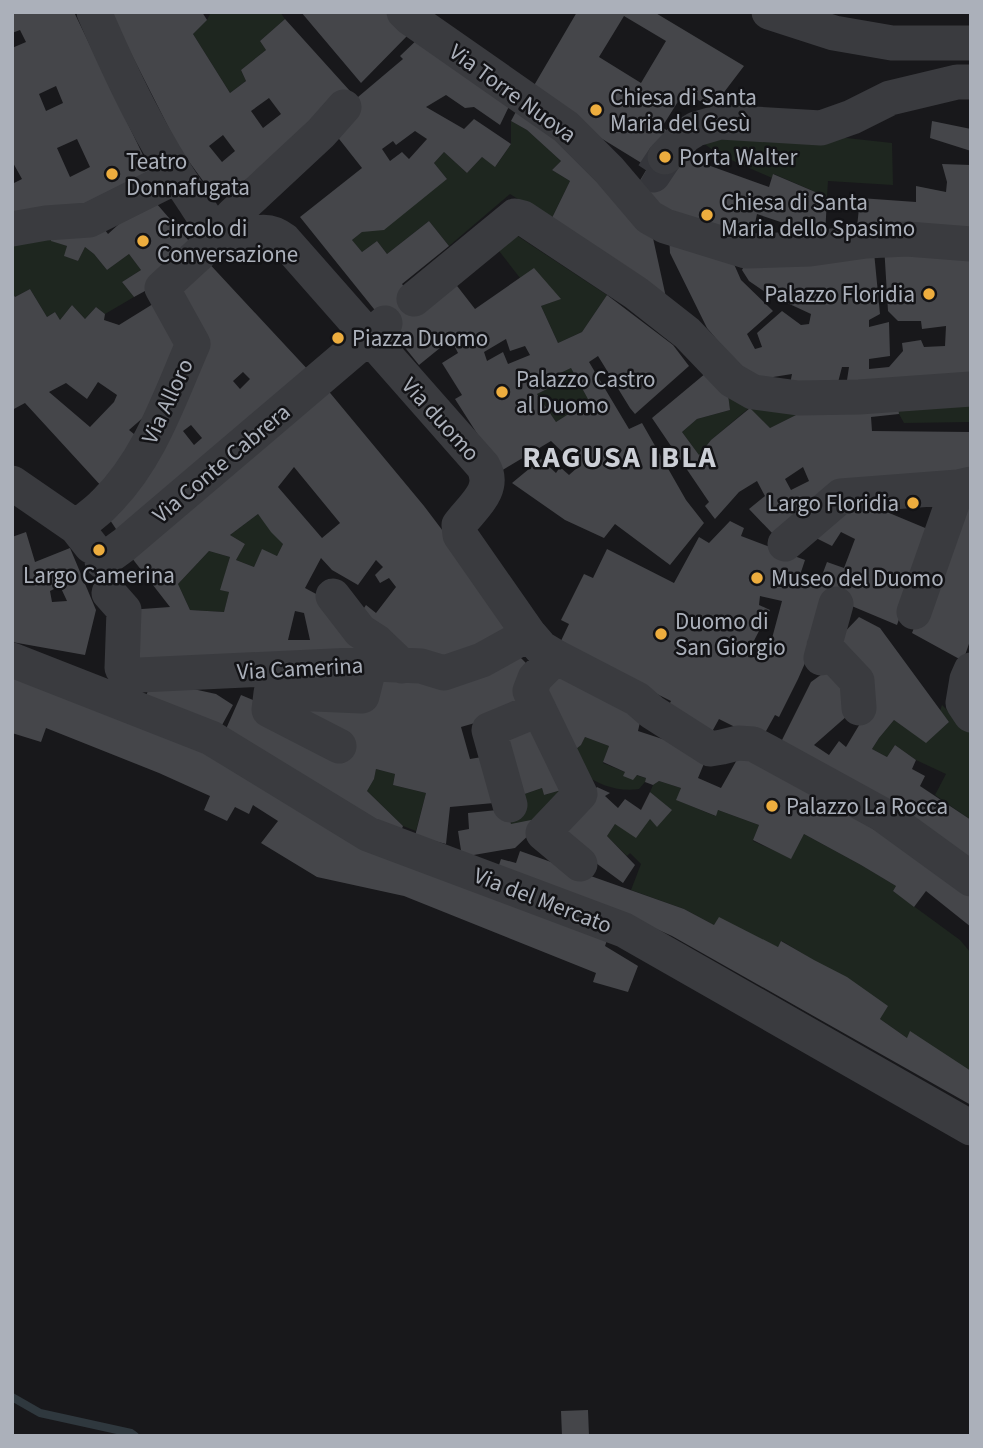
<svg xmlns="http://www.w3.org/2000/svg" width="983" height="1448" viewBox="0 0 983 1448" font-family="'Source Sans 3',sans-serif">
<rect width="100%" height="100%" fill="#18181b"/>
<path fill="#1e261f" d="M211 12H280L285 19 260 41 266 50 241 70 246 81 230 93 193 34 207 20Z
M511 121 527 130 561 161 552 170 570 181 551 220 510 194 449 246 429 221 387 254 377 241 362 252 352 240 362 232 447 179 434 163 444 152 467 173 482 157 496 166 511 144Z
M774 130 892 143 893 185 828 181 827 197 774 174 772 178 720 155 703 143Z
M52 229V241L67 246 65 256 78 261 85 247 94 254 107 270 129 254 141 270 122 282 134 297 105 314 96 307 85 319 72 305 60 320 55 312 47 317 30 289 15 297 12 292V236Z
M513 233 607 295 582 332 558 343 541 306 560 299 520 278 496 247Z
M571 368 589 401 556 422 537 394 555 385 552 377Z
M728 394 796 415 770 428 749 408 711 440 699 455 682 432 697 419 730 410Z
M971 399V422L904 423 899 414 898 406Z
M258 514 283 544 277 556 262 550 254 567 236 560 245 544 230 535Z
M209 551 230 557 221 590 229 592 224 612 190 610 178 584Z
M942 705 971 734V820L935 795 946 774 916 760 895 745 887 757 872 749 879 738 894 720 926 742 949 722 940 711Z
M585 737 609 746 603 763 625 772 646 778 645 782 639 789C621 792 598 786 584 773 579 767 575 760 570 754L581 745Z
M376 769 395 774 393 785 426 793 416 831 403 826 367 791 374 779Z
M659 781 681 788 677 800 715 816 718 810 759 825 753 841 791 858 804 834 861 865 896 886 893 891 960 940 971 953V1071L907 1038 880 1019 887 1006 782 941 778 947 714 925 684 909 631 890 641 864 630 853 627 856 607 836 615 824 650 819 657 826 671 810 650 792 653 785Z
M542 788 544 795 565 789 532 832 511 824 507 809 513 798Z"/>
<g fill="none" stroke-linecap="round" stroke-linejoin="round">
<path stroke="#2f383e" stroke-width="8" d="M12 1397 40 1413 131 1433 135 1436"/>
</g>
<path fill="#45464a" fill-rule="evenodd" d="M12 12H74L155 180 81 215 12 220V184L22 179 12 161V48L26 42 20 30 12 33ZM56 86 63 103 46 111 39 94ZM77 139 90 167 70 177 57 148Z
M110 12H202L207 20 193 34 230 93 246 81 241 70 266 50 260 41 285 19 350 91 316 130 217 200 179 148ZM269 98 281 114 263 128 251 111ZM223 135 235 151 222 162 209 146Z
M301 12H390L409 34 361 83Z
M577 12H654L744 66 712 108 684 92 662 127 669 132 668 160 691 159 769 187 773 174 827 197 825 237 757 214 750 246 657 216 636 187 648 167 529 94ZM624 16 666 41 641 83 599 57Z
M422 35 513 98 500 125 474 107 465 108 446 95 426 107 464 129 474 119 511 144 495 167 482 157 467 173 444 152 434 163 447 179 384 230 362 232 352 240 362 252 377 241 387 254 429 221 449 246 402 284 414 299 454 282 475 309 534 268 561 299 541 306 558 343 582 332 607 295 673 345 689 366 635 414 630 408 598 356 589 362 629 429 642 423 686 500 704 523 670 565 615 524 604 538 565 520 512 483 541 459 556 473 560 467 569 475 578 467 551 441 501 471 455 399 462 395 442 363 458 353 451 339 419 365 300 217 362 168 332 130 358 97 403 59 400 56ZM415 131 427 139 409 159 402 152 390 161 382 149 393 141 396 145ZM506 339 510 351 525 346 530 355 508 364 503 352 487 361 484 352ZM571 368 589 401 556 422 537 394 555 385 552 377Z
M520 104 653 238 667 302 551 220 570 181 552 170 561 161 527 130 511 121Z
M932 121 971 129V151L930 138Z
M942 164 971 165V238L856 237 860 198 916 202V186L946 192 947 182Z
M150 196 195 248 156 285 134 297 122 282 141 270 129 254 107 270 94 254 85 247 78 261 64 256 67 246 51 241 52 229 102 226 108 234Z
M669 235 730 255 741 280 773 311 747 334 755 349 762 347 757 333 782 311 801 325 809 324 811 314 768 294 749 281 742 270 749 256 874 252 880 314 869 320V327L889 322 890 356 869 359V369L889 367 903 351 902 343 921 340 924 347 945 346 946 326 922 329 921 321H898L888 311 884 245 971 258V376L852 389V380H847L849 367H842L836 390 790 384 792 374 767 378 749 375 740 367 707 328 670 253Z
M204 258 311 373 120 535 106 514 202 347 169 291ZM243 372 250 379 240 389 233 381ZM191 425 202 438 194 445 183 431Z
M30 289 47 317 55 312 60 320 72 305 85 319 96 307 105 314 104 320 119 325 161 299 183 343 145 416 129 430 144 442 103 488 25 403 12 410V292L15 297ZM98 382 117 395 114 402 90 427 49 392 66 383 87 399Z
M706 373 728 394 730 410 697 419 682 432 699 455 711 440 750 408 770 428 796 415 898 406 899 414 871 417 872 431 971 432V469L773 534 749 509 765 496 757 481 739 492 715 519 705 506 709 502 652 418ZM803 467 809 481 791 490 785 479Z
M326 388 424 506 521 634 479 657H411L356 620 366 605 376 613 396 587 389 578 380 583 375 575 383 567 376 560 358 585 332 570 321 558 305 588 331 602 373 658 127 670 128 610 170 607 128 553ZM294 467 340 523 322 538 278 487ZM258 514 271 532 283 544 277 556 262 549 254 567 236 560 245 544 230 535ZM209 551 230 557 220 590 229 592 224 612 190 610 178 584ZM295 611 304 613 310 640H288Z
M971 491V638L963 661 912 633 965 492Z
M858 500 930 530 897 625 823 594 809 654 798 679 779 717 775 715 761 740 719 719 708 739 663 716 671 701 559 645 569 624 561 620 584 574 593 578 607 549 674 583 699 537 709 543 730 521 744 528 741 536 805 560 800 575 821 578 827 562 844 568 855 539 841 532 832 546 814 537ZM760 596 782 601 771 642 761 660 747 654 770 610 759 605Z
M26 532 35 562 70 548 96 610 85 655 12 642V537ZM60 586 67 601 52 602 50 591Z
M859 617 880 628 949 722 926 743 894 720 879 738 872 749 887 757 895 745 916 760 912 769 925 776 920 786 971 820V868L778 748 811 682 829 669 849 690 847 716 814 745 829 755 839 741 846 747 861 722 836 641Z
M516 653 531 668 526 704 499 716 461 727 470 759 494 755 505 802 450 807 446 844 415 836 426 793 393 785 395 774 376 769 374 779 367 791 403 826 399 836 226 729 241 695 274 709 375 670Z
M556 667 641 718 638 731 708 754 698 778 721 788 743 749 971 889V927L926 891 914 907 893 891 896 886 861 865 804 834 791 859 753 840 759 825 718 810 716 816 676 800 681 788 659 781 653 785 645 782 646 778 637 775 633 780 623 776 625 772 603 762 609 746 585 737 581 745 570 754 537 686Z
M12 672 178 733 608 937 605 946 638 966 628 992 593 982 596 973 404 896 317 877 261 843 278 821 253 805 249 814 235 807 227 821 204 810 210 796 159 773 46 728 41 742 12 733Z
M152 680 216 694 233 705 221 727 146 696Z
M539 722 565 789 544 795 542 788 513 798 496 734Z
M597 787 610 793 605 796 618 808 625 799 641 810 650 792 672 810 657 827 650 819 636 838 615 824 607 836 635 865 623 883 573 846 556 828Z
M507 809 511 824 531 820 532 832 515 848 462 857 458 831 469 829 468 813Z
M520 851 684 909 714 925 719 917 778 947 781 941 814 960 847 977 888 1006 880 1019 907 1038 910 1031 971 1071V1105L672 936 634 919 497 871 501 859 516 863Z
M588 1410 589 1436H562L561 1411Z"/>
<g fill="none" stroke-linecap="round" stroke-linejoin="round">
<path stroke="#35363b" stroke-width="35" stroke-dasharray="35 18" stroke-linecap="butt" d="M646 171 653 175 665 157"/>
<path stroke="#3a3b3f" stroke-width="35" d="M94 12C122 77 152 140 192 198 199 209 211 229 222 236 239 246 259 220 284 240L483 466C497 490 472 507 459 525L460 535 529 634 541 648 556 657 637 699 652 712 710 749 722 747 738 743 753 744 768 752 883 815 971 879
M404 12 410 18 566 127 609 170 649 217 665 226 746 251 810 249 866 241 907 239 971 244
M769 12 834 33 892 43H971
M665 157 686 135 696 129 720 122 821 128 852 117 890 98 957 82H971
M12 229 46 223 89 220 177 176
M414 299 515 216 523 218 636 293 687 333 732 380 753 392 798 398 859 397 971 389
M12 483 76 527 91 546
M76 527C86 519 97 512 105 503 149 460 169 399 193 344L162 288 200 253 233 215 321 133 344 107
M785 544 841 496 958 487 971 484
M102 561 124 545 385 323
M109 593 124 610 122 668C126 675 132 675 140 675L375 664 421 666 444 673 482 660 529 634
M333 596 360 631 377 642 402 666
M914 612 958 487
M824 646 857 681 859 708
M556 657 535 678 530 691 580 794 543 833 580 864
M821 658 836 604
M12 660 211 738 368 834 624 930 971 1128
M971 670 967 679 963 703 971 715
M271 693 269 710 339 746
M292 693 362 696 370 664
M510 805 489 730 539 709"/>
</g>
<g fill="#edad3e" stroke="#131316" stroke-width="2.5">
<circle cx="596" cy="110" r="7"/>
<circle cx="665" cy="157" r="7"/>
<circle cx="112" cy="174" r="7"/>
<circle cx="707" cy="215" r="7"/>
<circle cx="143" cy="241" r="7"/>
<circle cx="929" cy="294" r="7"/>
<circle cx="338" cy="338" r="7"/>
<circle cx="502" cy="392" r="7"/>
<circle cx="913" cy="503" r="7"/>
<circle cx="99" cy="550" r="7"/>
<circle cx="757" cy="578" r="7"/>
<circle cx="661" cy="634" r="7"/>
<circle cx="772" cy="806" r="7"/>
</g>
<g text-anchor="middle" stroke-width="5" stroke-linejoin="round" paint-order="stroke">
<g font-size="23" fill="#abb0ba" stroke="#131316">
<text transform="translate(513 93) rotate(36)" y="8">Via Torre Nuova</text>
<text transform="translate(167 401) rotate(-65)" y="8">Via Alloro</text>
<text transform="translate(441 419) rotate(48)" y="8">Via duomo</text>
<text transform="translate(221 463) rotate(-40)" y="8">Via Conte Cabrera</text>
<text transform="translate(300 668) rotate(-3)" y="8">Via Camerina</text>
<text transform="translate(543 900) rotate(21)" y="8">Via del Mercato</text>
</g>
<g font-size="23" fill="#abb0ba" stroke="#131316" text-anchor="start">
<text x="610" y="105">Chiesa di Santa<tspan x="610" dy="26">Maria del Gesù</tspan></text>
<text x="679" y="165">Porta Walter</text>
<text x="126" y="169">Teatro<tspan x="126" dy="26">Donnafugata</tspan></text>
<text x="721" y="210">Chiesa di Santa<tspan x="721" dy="26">Maria dello Spasimo</tspan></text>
<text x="157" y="236">Circolo di<tspan x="157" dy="26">Conversazione</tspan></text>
<text x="915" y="302" text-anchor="end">Palazzo Floridia</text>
<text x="352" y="346">Piazza Duomo</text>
<text x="516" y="387">Palazzo Castro<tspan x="516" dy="26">al Duomo</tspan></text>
<text x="899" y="511" text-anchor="end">Largo Floridia</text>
<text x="99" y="583" text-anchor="middle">Largo Camerina</text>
<text x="771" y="586">Museo del Duomo</text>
<text x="675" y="629">Duomo di<tspan x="675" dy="26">San Giorgio</tspan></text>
<text x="786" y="814">Palazzo La Rocca</text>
</g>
<g font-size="30" font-weight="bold" letter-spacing="2" fill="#cccfd6" stroke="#131316">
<text x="620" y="467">RAGUSA IBLA</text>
</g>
</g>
<rect width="983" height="1448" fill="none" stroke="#abb0ba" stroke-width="28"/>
</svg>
